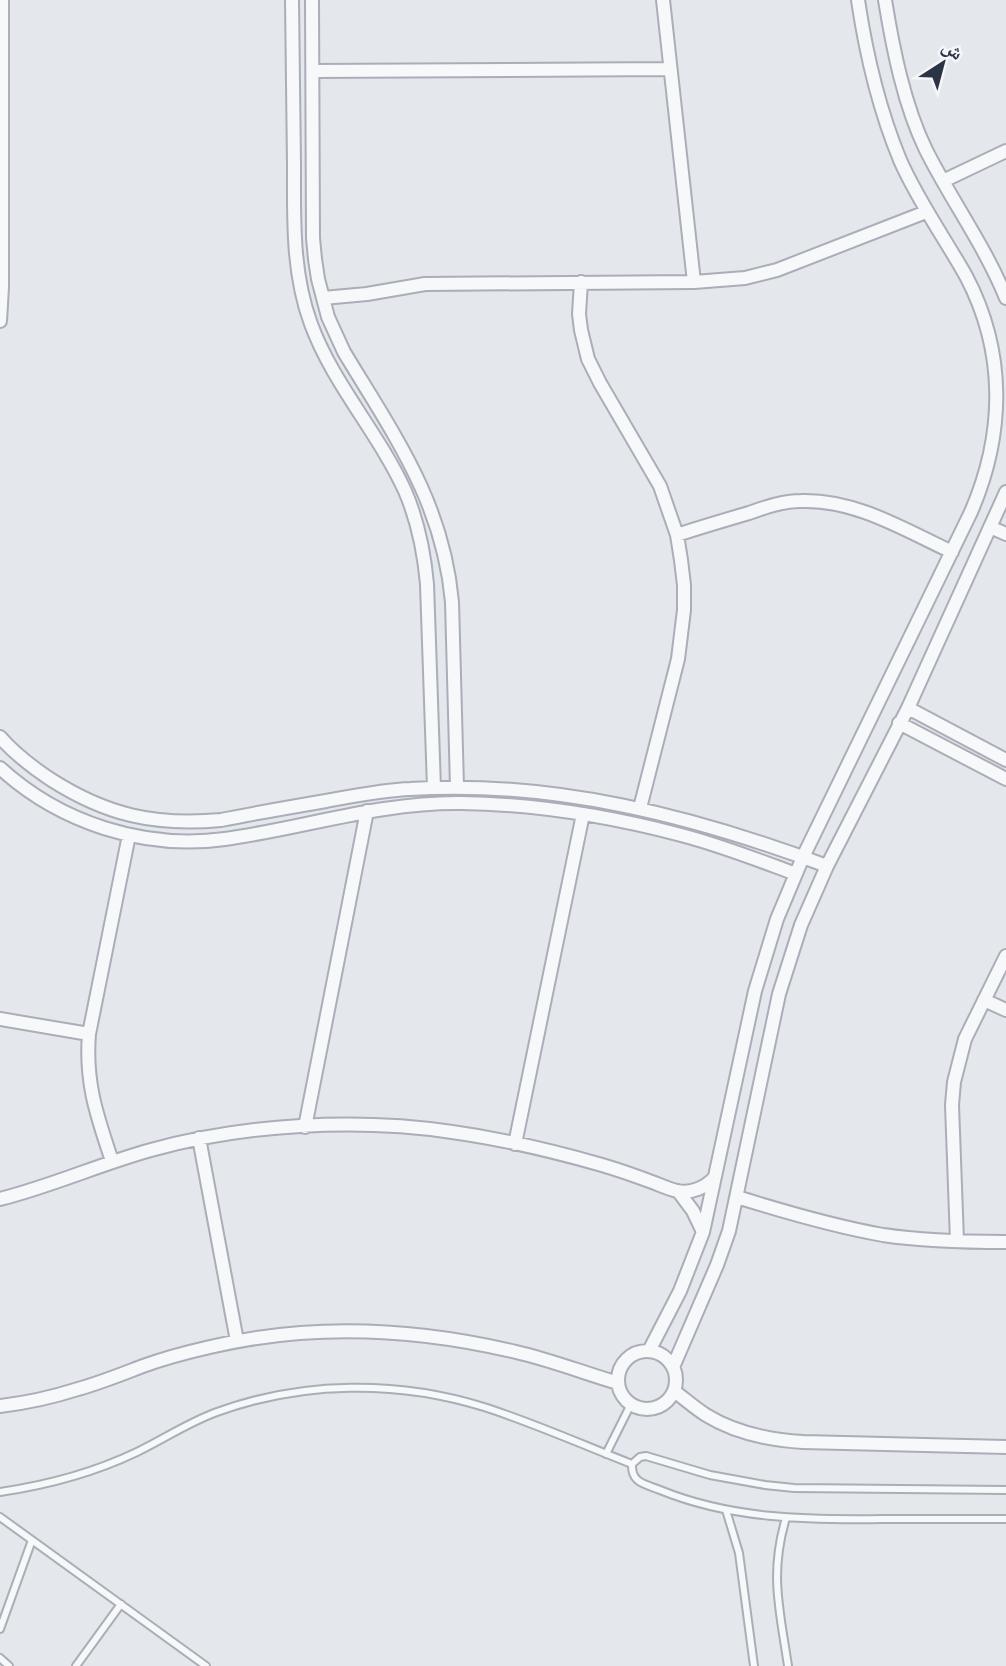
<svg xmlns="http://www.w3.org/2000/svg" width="1006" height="1666" viewBox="0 0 1006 1666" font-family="'Exo 2','Noto Naskh Arabic',sans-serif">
<rect width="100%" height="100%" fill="#e4e7ec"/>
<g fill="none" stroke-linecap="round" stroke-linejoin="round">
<g stroke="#a9aeb7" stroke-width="10">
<path id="service" d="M606 1454 631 1404
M1006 1490 794 1488 765 1485 710 1475 646 1456 640 1457 632 1464C631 1483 645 1484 660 1490 731 1519 806 1520 882 1519 923 1519 965 1519 1006 1519
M0 1492C48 1485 93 1473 137 1452 164 1439 189 1422 217 1412 302 1381 398 1380 484 1407 534 1423 583 1445 632 1464
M726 1510 739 1553 754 1666
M0 1517 206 1666
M786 1518C769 1574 780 1611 788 1666
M0 1629 32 1540
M0 1658 9 1666
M76 1666 121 1604"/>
</g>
<g stroke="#a9aeb7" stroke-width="16">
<path id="minor" d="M292 0C293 55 293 110 294 165 294 219 292 273 311 324 333 384 378 432 405 491 418 521 424 551 427 584L434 788
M312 0 313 238 315 259 318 279 328 317 344 352C394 435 443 502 452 602L457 787
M663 0 694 282
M885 0C893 49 904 105 926 150 951 200 985 246 1006 298
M313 71 670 69
M943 181 1006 151
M581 282 579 314 581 330 588 359 600 383 660 486 677 535 681 560 684 585V610L678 659 640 808
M323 298 367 294 425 284 694 282 745 278 777 270 926 212
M0 321 2 287V0
M990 527 1006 534
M677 535C701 527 725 520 749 513 766 507 783 501 801 501 855 499 905 530 952 552
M908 708 1006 760
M899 723 1006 779
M0 737C14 753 32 767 50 779 106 815 154 826 221 820 256 813 291 807 326 801 354 796 382 790 410 789 553 780 693 816 827 866
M0 768C60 823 144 850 225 839 304 828 380 802 461 803 535 804 609 816 681 835 720 845 758 860 796 874
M984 1000 1006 1010
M0 1019 89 1034
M305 1127 367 811
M199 1138 237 1341
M515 1144 583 814
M112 1161C97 1116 85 1083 89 1034L129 835
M678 1191 693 1211 703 1232
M737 1197C785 1212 833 1226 883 1235 923 1241 965 1242 1006 1242
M0 1199C52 1186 100 1164 151 1150 244 1124 356 1118 452 1132 502 1139 553 1151 602 1165 619 1170 636 1176 652 1182 660 1185 669 1189 677 1191 692 1194 706 1187 715 1177
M957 1241 952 1105 954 1082 965 1039 1006 956
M618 1380a29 29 0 1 1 58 0a29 29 0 1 1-58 0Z
M649 1351 680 1291 703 1232 755 991 777 919 803 857 971 512C1005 433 1006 352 966 276 944 237 918 201 900 160 879 109 866 54 858 0
M673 1367 717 1265 729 1231 779 994 801 925 827 866 908 708 1006 492
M674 1391C685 1399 695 1408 706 1415 735 1433 769 1440 803 1442L1006 1447
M0 1406C26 1403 53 1397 78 1389 100 1383 122 1374 143 1366 165 1358 188 1352 210 1347 311 1323 415 1328 516 1352 551 1360 584 1373 618 1383"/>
</g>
<use href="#service" stroke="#f7f8fa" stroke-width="6"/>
<use href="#minor" stroke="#f7f8fa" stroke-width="12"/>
</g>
<g transform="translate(943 63) rotate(36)" stroke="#f4f6f9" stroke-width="5" paint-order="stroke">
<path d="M0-5L12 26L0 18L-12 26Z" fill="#2b3445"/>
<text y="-10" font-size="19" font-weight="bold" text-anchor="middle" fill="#2b3445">ش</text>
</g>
</svg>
